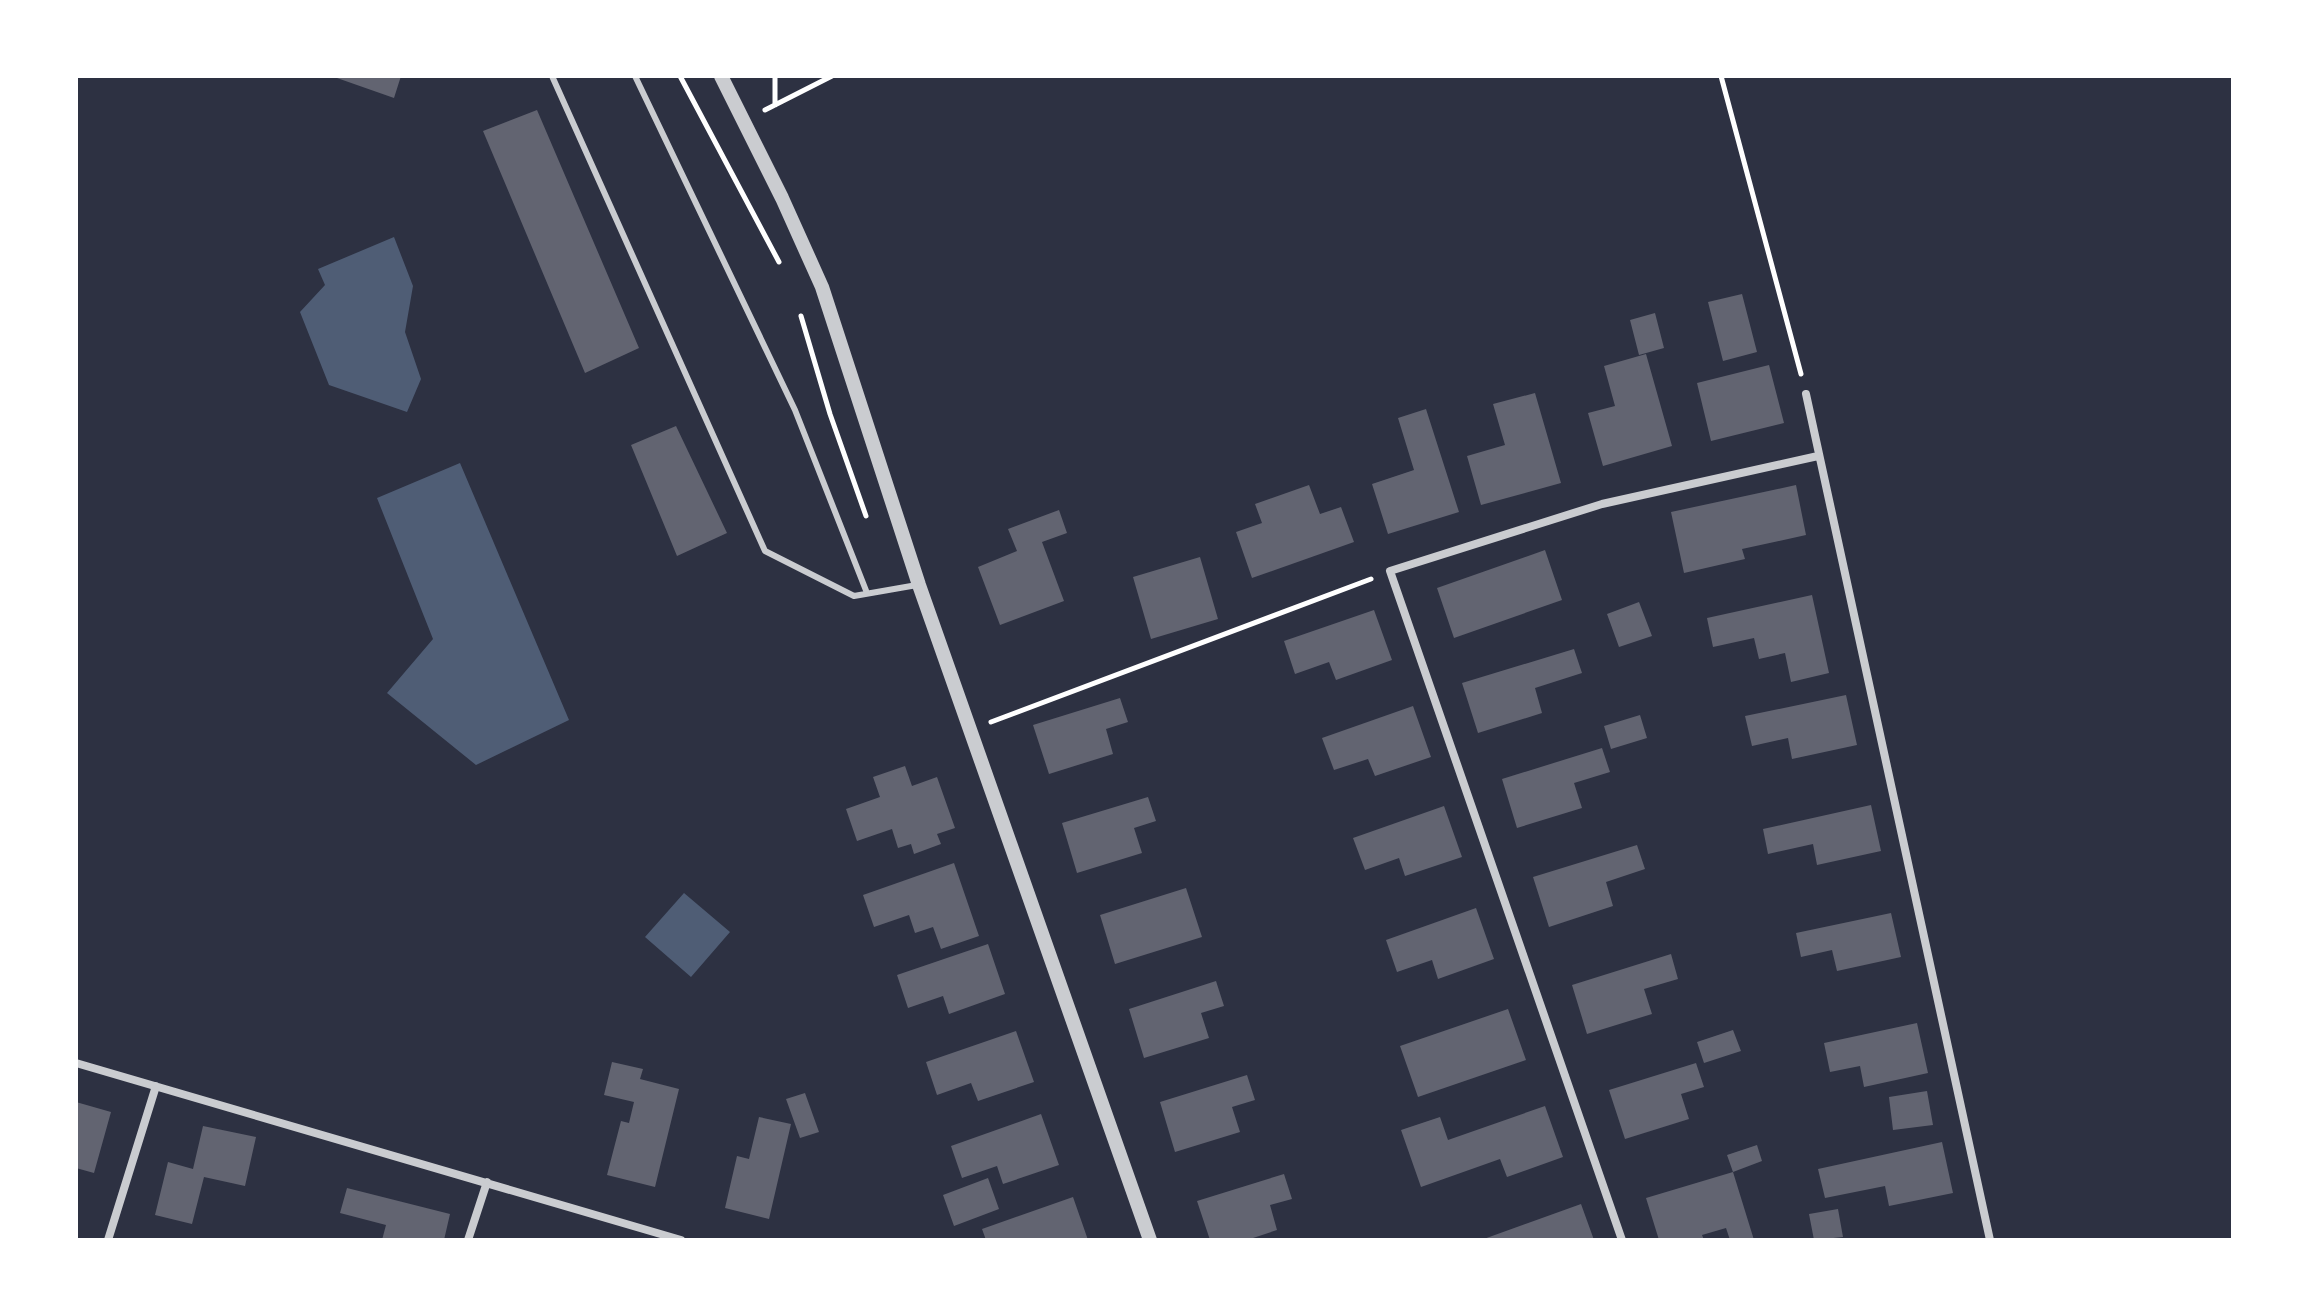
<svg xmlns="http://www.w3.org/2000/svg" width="2309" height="1316" viewBox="0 0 2309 1316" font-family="Mulish,sans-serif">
<rect width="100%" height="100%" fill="#2d3142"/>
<path fill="#4f5d75" d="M394 237 413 286 405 332 421 379 407 412 329 385 300 312 325 285 318 269Z
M460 463 569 720 476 765 387 693 433 639 377 498Z
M684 893 730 932 691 977 645 937Z"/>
<path fill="#626471" d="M338 76H401L394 98 337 78Z
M537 110 639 348 585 373 483 131Z
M1742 294 1757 352 1723 361 1708 302Z
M1655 313 1664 348 1639 355 1630 320Z
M1646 354 1672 446 1603 466 1588 413 1615 406 1604 366Z
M1769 365 1784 423 1711 441 1697 383Z
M1535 393 1561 483 1481 505 1467 456 1505 445 1493 404Z
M1426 409 1459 512 1388 534 1372 484 1414 470 1398 418Z
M676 426 727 533 677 556 631 445Z
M1309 485 1320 514 1341 507 1354 542 1252 578 1236 532 1262 523 1255 504Z
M1796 485 1806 535 1742 549 1745 559 1684 573 1671 512Z
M1059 510 1067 533 1042 542 1064 601 1000 625 978 567 1017 551 1008 529Z
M1545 550 1562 600 1454 638 1437 588Z
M1200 557 1218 619 1151 639 1133 577Z
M1812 595 1829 673 1791 682 1785 653 1759 659 1754 638 1713 647 1707 618Z
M1639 602 1652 636 1619 647 1607 614Z
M1374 610 1392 660 1336 680 1329 662 1295 674 1284 641Z
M1574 649 1582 673 1535 688 1542 713 1478 733 1462 683Z
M1846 695 1857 745 1792 759 1788 738 1752 746 1745 716Z
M1120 698 1128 722 1106 729 1113 754 1049 774 1033 725Z
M1413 706 1431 757 1375 776 1368 759 1334 770 1322 738Z
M1640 715 1647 738 1611 749 1604 726Z
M1602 748 1610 772 1574 783 1582 808 1517 828 1502 779Z
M905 766 912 786 937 777 955 828 937 834 941 844 914 854 911 844 898 848 892 829 857 841 846 809 880 797 873 777Z
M1148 797 1156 821 1134 828 1142 853 1077 873 1062 823Z
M1871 805 1881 851 1817 865 1813 844 1768 854 1763 829Z
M1444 806 1462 857 1405 876 1399 858 1365 870 1353 838Z
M1637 845 1645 869 1606 882 1613 906 1549 927 1533 877Z
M954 863 979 936 941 949 933 927 915 933 909 915 874 927 863 895Z
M1186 888 1202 937 1115 964 1100 915Z
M1476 908 1494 959 1438 979 1432 960 1397 972 1386 940Z
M1891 913 1901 957 1837 971 1832 950 1801 957 1796 933Z
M988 944 1005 994 949 1014 943 996 908 1008 897 975Z
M1671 954 1678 979 1644 989 1652 1014 1587 1034 1572 985Z
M1216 981 1224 1006 1201 1013 1209 1038 1144 1058 1129 1009Z
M1508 1009 1526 1060 1418 1097 1400 1046Z
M1917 1023 1928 1073 1864 1087 1860 1066 1830 1072 1824 1043Z
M1733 1030 1741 1051 1704 1063 1697 1042Z
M1016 1031 1034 1082 978 1101 971 1083 937 1095 926 1062Z
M612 1062 643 1069 640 1079 679 1089 655 1187 607 1175 621 1121 629 1123 634 1102 604 1095Z
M1696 1063 1704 1087 1681 1094 1689 1119 1625 1139 1609 1090Z
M1247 1075 1255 1100 1232 1107 1240 1132 1175 1152 1160 1102Z
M1927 1091 1933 1125 1893 1130 1889 1097Z
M805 1093 819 1132 800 1138 786 1099Z
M76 1102 111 1112 94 1173 76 1168Z
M1545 1106 1563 1157 1507 1177 1500 1159 1421 1187 1401 1130 1440 1117 1448 1140Z
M1041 1114 1059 1165 1003 1184 997 1166 962 1178 951 1146Z
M759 1117 791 1124 769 1219 725 1208 737 1156 749 1159Z
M203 1126 256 1137 245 1186 204 1177 192 1224 155 1215 168 1162 193 1169Z
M1942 1142 1953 1193 1889 1206 1885 1186 1825 1198 1818 1169Z
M1757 1145 1762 1161 1733 1172 1727 1155Z
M1733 1172 1754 1240H1730L1726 1228 1702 1235 1704 1240H1659L1646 1198Z
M1284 1174 1292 1199 1270 1205 1277 1230 1247 1240H1210L1197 1201Z
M988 1178 999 1209 954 1226 943 1195Z
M347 1188 450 1214 444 1240H382L386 1225 340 1213Z
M1073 1197 1088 1240H986L982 1229Z
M1581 1204 1594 1240H1481Z
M1838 1209 1843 1237 1814 1240 1809 1214Z"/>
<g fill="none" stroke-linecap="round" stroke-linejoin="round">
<path stroke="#fff" stroke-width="5" d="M680 76 779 262
M1721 76 1801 374
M775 105V76
M765 110 832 76
M801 316 830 414 866 516
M991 722 1371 579"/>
<path stroke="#caccd0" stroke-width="6" d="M552 76 765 551 854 596 917 585
M635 76 795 410 867 593"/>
<path stroke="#caccd0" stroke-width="8" d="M1806 394 1990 1240
M76 1063 681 1240
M108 1240 156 1086
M468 1240 487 1182
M1622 1240 1390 571 1602 504 1818 456"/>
<path stroke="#caccd0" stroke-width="14" d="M721 76 782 198 822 287 919 585 1150 1240"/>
</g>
<rect width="2309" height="1316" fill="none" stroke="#ffffff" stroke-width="156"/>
</svg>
